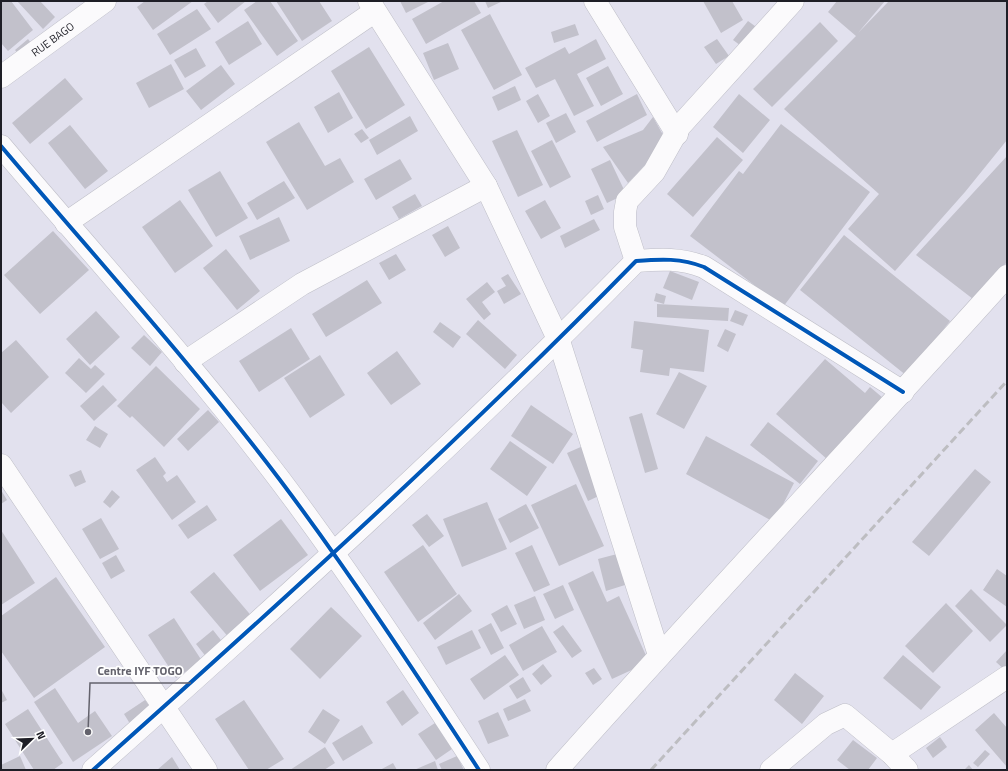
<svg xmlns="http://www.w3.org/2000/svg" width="1008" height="771" viewBox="0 0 1008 771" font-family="'Titillium Web',sans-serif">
<rect width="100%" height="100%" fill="#e2e1ee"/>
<path fill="#c2c1cb" d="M1 1H11L33 30 8 51 1 43Z
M17 1H40L55 17 43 29Z
M145 1H193L153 30 137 7Z
M208 1H246L218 23 204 4Z
M257 1H270L298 41 277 56 244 10Z
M276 1H319L332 21 302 41Z
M400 1H430L406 13Z
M444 1H474L481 13 426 44 412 19Z
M485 1H503L488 8Z
M703 1H732L743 20 721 33Z
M837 1H885L858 33 889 1H1007V140L965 192 895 271 848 229 879 194 784 109 856 36 828 12Z
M197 9 211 29 170 55 157 34Z
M490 14 522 75 494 90 461 30Z
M248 21 262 44 229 65 215 42Z
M748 21 759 29 744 48 733 40Z
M820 22 838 41 772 107 753 89Z
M575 24 579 35 554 43 551 32Z
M28 39 34 47 21 57 15 50Z
M596 39 606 59 577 74 594 106 574 116 555 79 536 88 525 68 565 47 569 54Z
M717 39 729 56 716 64 704 47Z
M448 43 459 69 434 80 423 53Z
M369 47 405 105 366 129 331 71Z
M196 48 206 66 185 78 174 60Z
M171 64 184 89 149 108 136 83Z
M221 65 235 84 201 110 186 91Z
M608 66 623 94 601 106 586 78Z
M65 78 83 99 30 144 12 123Z
M515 86 521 100 498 111 492 97Z
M339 92 353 118 328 133 314 107Z
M538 94 550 116 538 123 526 101Z
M637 94 647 115 597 142 586 121Z
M739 94 770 120 743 153 713 127Z
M566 113 576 132 556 143 546 123Z
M410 116 418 131 377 155 369 140Z
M653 117 667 142 628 183 603 147 643 130Z
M299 122 325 166 340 158 354 182 307 210 266 142Z
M781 124 870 192 783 307 690 236 739 171 743 174Z
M70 125 108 171 85 189 48 143Z
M362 129 369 138 361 143 354 134Z
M517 130 543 185 518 197 492 141Z
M717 137 743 160 693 217 667 194Z
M552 140 571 177 550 188 531 151Z
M1007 156V262L973 299 916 255Z
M400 159 412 179 376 200 364 179Z
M610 160 626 194 607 203 591 169Z
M220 171 248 218 216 237 188 190Z
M284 181 295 198 257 220 247 203Z
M415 194 422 206 399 219 392 207Z
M598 195 604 209 591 215 585 201Z
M180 200 213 246 175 273 142 227Z
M545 200 561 228 541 239 525 211Z
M279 217 290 241 250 260 239 236Z
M594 219 600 230 565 248 560 236Z
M448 226 460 248 445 257 432 235Z
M53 231 89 270 40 314 4 275Z
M844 235 950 321 907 376 800 290Z
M226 249 260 291 237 310 203 268Z
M396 254 406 270 389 280 379 263Z
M670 271 699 282 692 300 663 288Z
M508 274 521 294 504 304 497 291 506 286 501 278Z
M367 280 382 303 326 337 312 314Z
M487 282 495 292 482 302 491 314 484 320 466 299Z
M656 293 666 296 664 304 654 301Z
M657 304 729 308 728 321 657 317Z
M735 310 748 315 743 326 730 321Z
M96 311 120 337 90 365 66 339Z
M478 320 517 355 505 369 466 334Z
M634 321 709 330 704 372 670 368 669 376 640 372 643 350 631 348Z
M440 322 461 337 453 348 433 332Z
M291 328 310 359 259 392 239 361Z
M725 329 736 334 728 352 717 346Z
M144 335 162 352 150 366 131 348Z
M16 340 49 377 11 413 1 402V353Z
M397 351 421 384 391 405 367 373Z
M320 355 345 395 310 418 284 378Z
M79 358 91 369 95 365 105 374 86 393 65 373Z
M825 359 865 393 870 387 883 398 828 460 776 414Z
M156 366 200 409 164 447 132 416 130 418 117 406Z
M679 372 707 386 684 429 656 414Z
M103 385 117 400 94 421 80 406Z
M531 405 573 434 553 464 511 436Z
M208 410 219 422 188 451 177 439Z
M642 413 658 469 645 473 629 417Z
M768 422 818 461 800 484 750 445Z
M95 426 108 434 100 448 86 440Z
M706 436 794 483 774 522 686 474Z
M510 441 547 467 527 496 490 469Z
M583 446 603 494 588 501 567 453Z
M155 457 166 473 163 476 167 482 177 475 196 502 172 520 136 470Z
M975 469 991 482 929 556 912 542Z
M81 470 86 482 75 487 69 475Z
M576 484 604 546 559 566 531 505Z
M1 490 7 500 1 504Z
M112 490 120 497 110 508 103 502Z
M487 502 507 549 462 567 443 519Z
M526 504 539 528 510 543 498 519Z
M207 505 217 520 188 539 178 525Z
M427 514 444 536 429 547 412 525Z
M101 518 119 549 100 559 82 529Z
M281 519 308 555 260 591 233 555Z
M1 530 35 583 1 605Z
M423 545 457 594 418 622 384 572Z
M532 545 550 585 534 592 515 553Z
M617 554 625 585 606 591 598 559Z
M116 555 125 571 111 579 102 563Z
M997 569 1007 576V607L983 590Z
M593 571 607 602 619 596 649 662 612 679 568 583Z
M214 572 254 619 230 639 190 592Z
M56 577 105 647 34 698 1 651V616Z
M563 585 574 610 555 619 543 594Z
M971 589 1007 625 990 642 955 606Z
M459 594 472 611 435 640 423 623Z
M535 596 545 620 524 629 514 605Z
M946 603 973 631 933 673 905 646Z
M507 605 517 624 501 632 491 614Z
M331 607 362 636 320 679 290 649Z
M174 618 202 661 176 678 148 635Z
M491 623 504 648 491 655 478 630Z
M563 625 582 651 572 658 553 632Z
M542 626 557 652 523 671 509 645Z
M213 630 224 644 207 658 196 644Z
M472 630 481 648 446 665 437 647Z
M1007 650V672L996 662Z
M505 655 519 675 484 700 470 679Z
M903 655 941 687 921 710 883 678Z
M543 664 552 676 541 685 532 674Z
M594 668 602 679 593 685 585 673Z
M795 673 824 696 802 724 774 700Z
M523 677 531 691 517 699 509 686Z
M55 688 78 723 95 711 112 736 73 762 34 702Z
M1 689 7 700 1 703Z
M403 690 419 713 402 726 386 702Z
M525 699 531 711 508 721 503 709Z
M145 700 154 712 132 727 124 714Z
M244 700 284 759 266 770H249L215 719Z
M28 709 63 763 53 770H34L5 724Z
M323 709 340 720 325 744 308 732Z
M498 712 509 736 488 744 478 721Z
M994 713 1007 728V767L975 730Z
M435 723 452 749 436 760 418 734Z
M362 725 373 743 343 761 332 743Z
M940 737 947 747 933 758 926 748Z
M853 740 877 758 868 770H850L837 760Z
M325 747 335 763 324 770H290Z
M985 750 990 754 978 767 973 763Z
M20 756 26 770H1V765Z
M457 756 464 770H442L439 764Z
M172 757 180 770H157Z
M435 761 438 770H414Z
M393 763 397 770H380Z
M969 765 973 770H964Z"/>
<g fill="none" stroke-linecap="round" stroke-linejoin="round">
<g stroke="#bebec7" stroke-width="23">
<g id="minor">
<path d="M369 1 486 186 559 341 659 655"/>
<path d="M595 1 677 134"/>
<path id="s1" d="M1 77 105 1"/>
<path d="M1 146C94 256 193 365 280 480 350 573 415 672 479 770"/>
<path d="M66 223 374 12"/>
<path d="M636 261 625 227V212L627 201 654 172 680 126 793 1"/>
<path d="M185 362 302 284 486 186"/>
<path d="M1 465 206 770"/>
<path d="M892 754 1007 677"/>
<path d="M93 770C278 605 463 438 636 261 661 259 681 258 704 267L903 392"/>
<path d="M557 770C705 603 858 442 1007 276"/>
<path d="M771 770 826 724 845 715 892 754 907 770"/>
</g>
</g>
<use href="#minor" stroke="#fbfafc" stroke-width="22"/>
<path stroke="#bdbdc1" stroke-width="3" stroke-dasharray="8 4" stroke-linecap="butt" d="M651 770 1007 381"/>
<g stroke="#fff" stroke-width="6">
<path id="cycleway" d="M1 146C94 256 193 365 280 480 350 573 415 672 479 770
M93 770C278 605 463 438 636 261 661 259 681 258 704 267L903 392"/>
</g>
<use href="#cycleway" stroke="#0057b8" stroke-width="4"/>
</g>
<g text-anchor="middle" stroke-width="3.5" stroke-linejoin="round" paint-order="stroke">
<g font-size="11" fill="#1e1e26" stroke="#fff">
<text dy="4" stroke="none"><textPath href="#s1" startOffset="64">RUE BAGO</textPath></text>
</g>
</g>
<path fill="none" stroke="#63626c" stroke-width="1.5" d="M88 732L90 683H191"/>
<circle fill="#63626c" stroke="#fff" stroke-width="1.5" cx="88" cy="732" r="4"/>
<g font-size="12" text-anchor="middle" font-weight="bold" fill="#63626c" stroke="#fff" stroke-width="3.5" stroke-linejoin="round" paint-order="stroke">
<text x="140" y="675">Centre IYF TOGO</text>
</g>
<rect width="1008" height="771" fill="none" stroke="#1e1e26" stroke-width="4"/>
<g transform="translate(32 739) rotate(67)" stroke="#ffffff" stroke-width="3" paint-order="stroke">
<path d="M0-3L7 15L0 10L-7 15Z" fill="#1e1e26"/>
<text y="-6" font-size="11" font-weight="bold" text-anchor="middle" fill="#1e1e26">N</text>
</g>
</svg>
